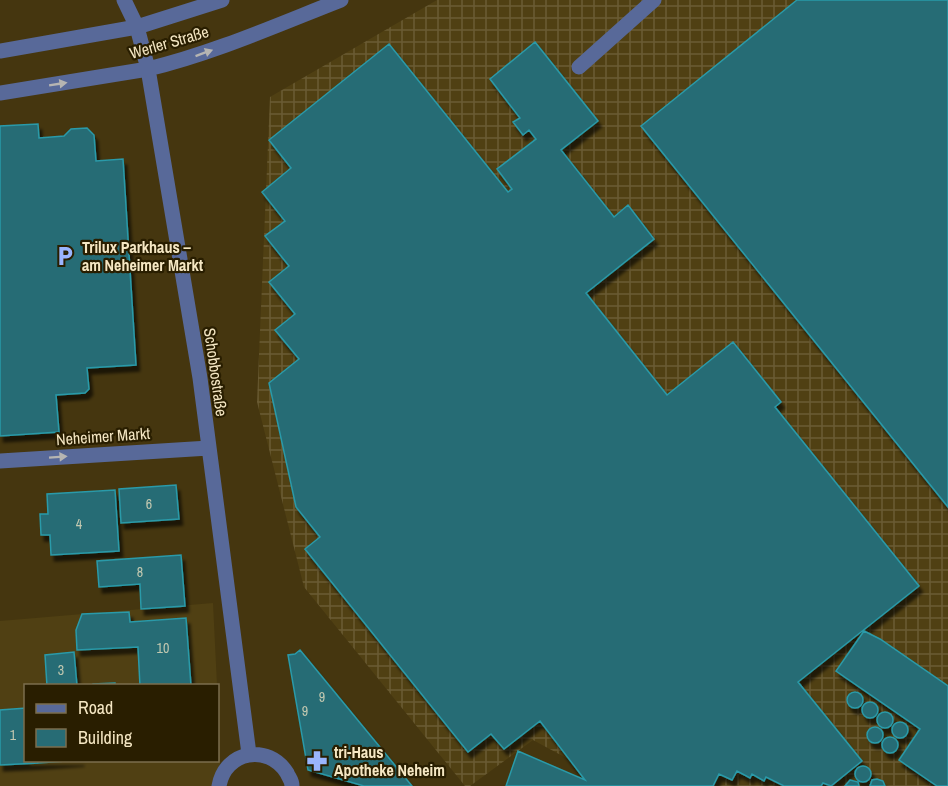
<svg xmlns="http://www.w3.org/2000/svg" width="948" height="786" viewBox="0 0 948 786" font-family="'Archivo Narrow',sans-serif">
<defs>
<pattern id="industrial-grid" width="8" height="8" patternUnits="userSpaceOnUse" patternTransform="scale(1.5)"><rect width="8" height="8" fill="#504013"/><path d="M0 4h8M4 0v8" fill="none" stroke="#6a5c34"/></pattern>
<filter id="shadow"><feDropShadow dx="3.5" dy="6" stdDeviation="1.5" flood-color="#0009"/></filter>
</defs>
<rect width="100%" height="100%" fill="#45360f"/>
<path fill="#504013" d="M213 603 217 685 26 686V760H218V700L221 786H0V621Z"/>
<path fill="url(#industrial-grid)" d="M437 0H948V786H618L533 740 470 786H465L304 587 257 402 270 97Z"/>
<path fill="#276c75" stroke="#2a9aa9" stroke-width="1.5" filter="url(#shadow)" d="M797 0H948V507L641 126Z
M535 42 598 121 561 150 614 217 628 205 654 239 586 293 667 395 733 342 781 402 775 407 919 586 798 682 862 761 831 786 823 783 821 786H784L766 777 764 781 752 774 750 778 737 771 732 780 719 774 713 786H506L518 751 585 780 540 721 504 749 491 734 468 752 305 549 320 537 296 507 269 383 299 359 275 330 295 314 269 282 289 266 265 236 285 221 262 192 291 168 269 140 389 44 508 192 512 189 497 169 536 139 529 130 523 135 513 122 520 118 490 79Z
M38 124 39 138 64 136 71 129 87 128 94 135 96 161 123 159 136 365 87 368 89 389 85 393 56 395 59 432 0 436V126Z
M176 485 179 519 121 523 119 489Z
M115 490 119 551 51 555 50 535H41L40 514H48L47 494Z
M181 555 185 606 141 609 140 584 99 587 97 561Z
M129 612 130 622 186 618 191 686H140L138 647 77 650 76 630 82 614Z
M864 631 880 639 948 686V786H937L899 760 920 729 836 671Z
M300 650 412 786H364L308 770 288 655 295 654Z
M74 652 77 686H47L45 655Z
M115 683V686H93V684Z
M847 700a8 8 0 1 1 16 0a8 8 0 1 1-16 0Z
M862 710a8 8 0 1 1 16 0a8 8 0 1 1-16 0Z
M26 708V760H37L38 763 0 765V710Z
M877 720a8 8 0 1 1 16 0a8 8 0 1 1-16 0Z
M892 730a8 8 0 1 1 16 0a8 8 0 1 1-16 0Z
M867 735a8 8 0 1 1 16 0a8 8 0 1 1-16 0Z
M882 745a8 8 0 1 1 16 0a8 8 0 1 1-16 0Z
M37 760H81L38 763Z
M855 774a8 8 0 1 1 16 0a8 8 0 1 1-16 0Z
M877 779 883 781 885 786H870L872 780Z
M850 780 858 782 859 786H845Z"/>
<g fill="none" stroke-linecap="round" stroke-linejoin="round">
<path stroke="#586999" stroke-width="15" d="M124 0 137 27 148 69 200 378 249 754
M0 51 137 27 222 0
M579 67 654 0
M0 93 148 69C214 53 277 25 341 0
M0 461 209 448
M219 786C225 751 268 743 287 773 289 778 292 780 292 786"/>
</g>
<defs><path id="oneway-solid" d="M-6-.8H1V-3.2L6.5 0L1 3.2V.8H-6Z" transform="scale(1.5)"/></defs>
<g fill="#b6b5b2">
<use href="#oneway-solid" transform="translate(204 53) rotate(-20)"/>
<use href="#oneway-solid" transform="translate(58 84) rotate(-9)"/>
<use href="#oneway-solid" transform="translate(58 457) rotate(-4)"/>
</g>
<defs>
<g id="parking-bare" transform="scale(1.62)"><path d="M-3.5-5.5H1a3.5 3.5 0 0 1 0 7H-1V5.5H-3.5ZM-1-3.4V-.6H.8a1.4 1.4 0 0 0 0-2.8Z" fill="#9ab5fd" stroke="#291e00" stroke-width="2.5" paint-order="stroke"/></g>
<g id="pharmacy-bare" transform="scale(1.62)"><path d="M-2-6h4v4h4v4h-4v4h-4v-4h-4v-4h4Z" fill="#9ab5fd" stroke="#291e00" stroke-width="2.5" paint-order="stroke"/></g>
</defs>
<g fill-rule="evenodd">
<use href="#parking-bare" x="65" y="256"/>
<use href="#pharmacy-bare" x="317" y="761"/>
</g>
<g text-anchor="middle" stroke-width="4.5" stroke-linejoin="round" paint-order="stroke">
<g font-size="14" fill="#c2c8b0">
<text x="149" y="509">6</text>
<text x="79" y="529">4</text>
<text x="140" y="577">8</text>
<text x="163" y="653">10</text>
<text x="61" y="675">3</text>
<text x="322" y="702">9</text>
<text x="305" y="716">9</text>
<text x="13" y="740">1</text>
</g>
<g font-size="16" fill="#f5e7c3" stroke="#291e00">
<text transform="translate(169 42) rotate(-16)" y="6">Werler Straße</text>
<text transform="translate(216 372) rotate(82)" y="6">Schobbostraße</text>
<text transform="translate(103 436) rotate(-4)" y="6">Neheimer Markt</text>
</g>
<g font-size="16" font-weight="bold" fill="#f5e7c3" stroke="#291e00" text-anchor="start">
<text x="82" y="253">Trilux Parkhaus –<tspan x="82" dy="18">am Neheimer Markt</tspan></text>
<text x="334" y="758">tri-Haus<tspan x="334" dy="18">Apotheke Neheim</tspan></text>
</g>
</g>
<rect x="24" y="684" width="195" height="78" fill="#291e00" stroke="#7b6e4e" stroke-width="1.5"/>
<rect x="36" y="704" width="30" height="9" fill="#586999" stroke="#7b6e4e" stroke-width="1.5"/>
<text x="78" y="714" font-size="18" fill="#f5e7c3">Road</text>
<rect x="36" y="729" width="30" height="18" fill="#276c75" stroke="#7b6e4e" stroke-width="1.5"/>
<text x="78" y="744" font-size="18" fill="#f5e7c3">Building</text>
</svg>
